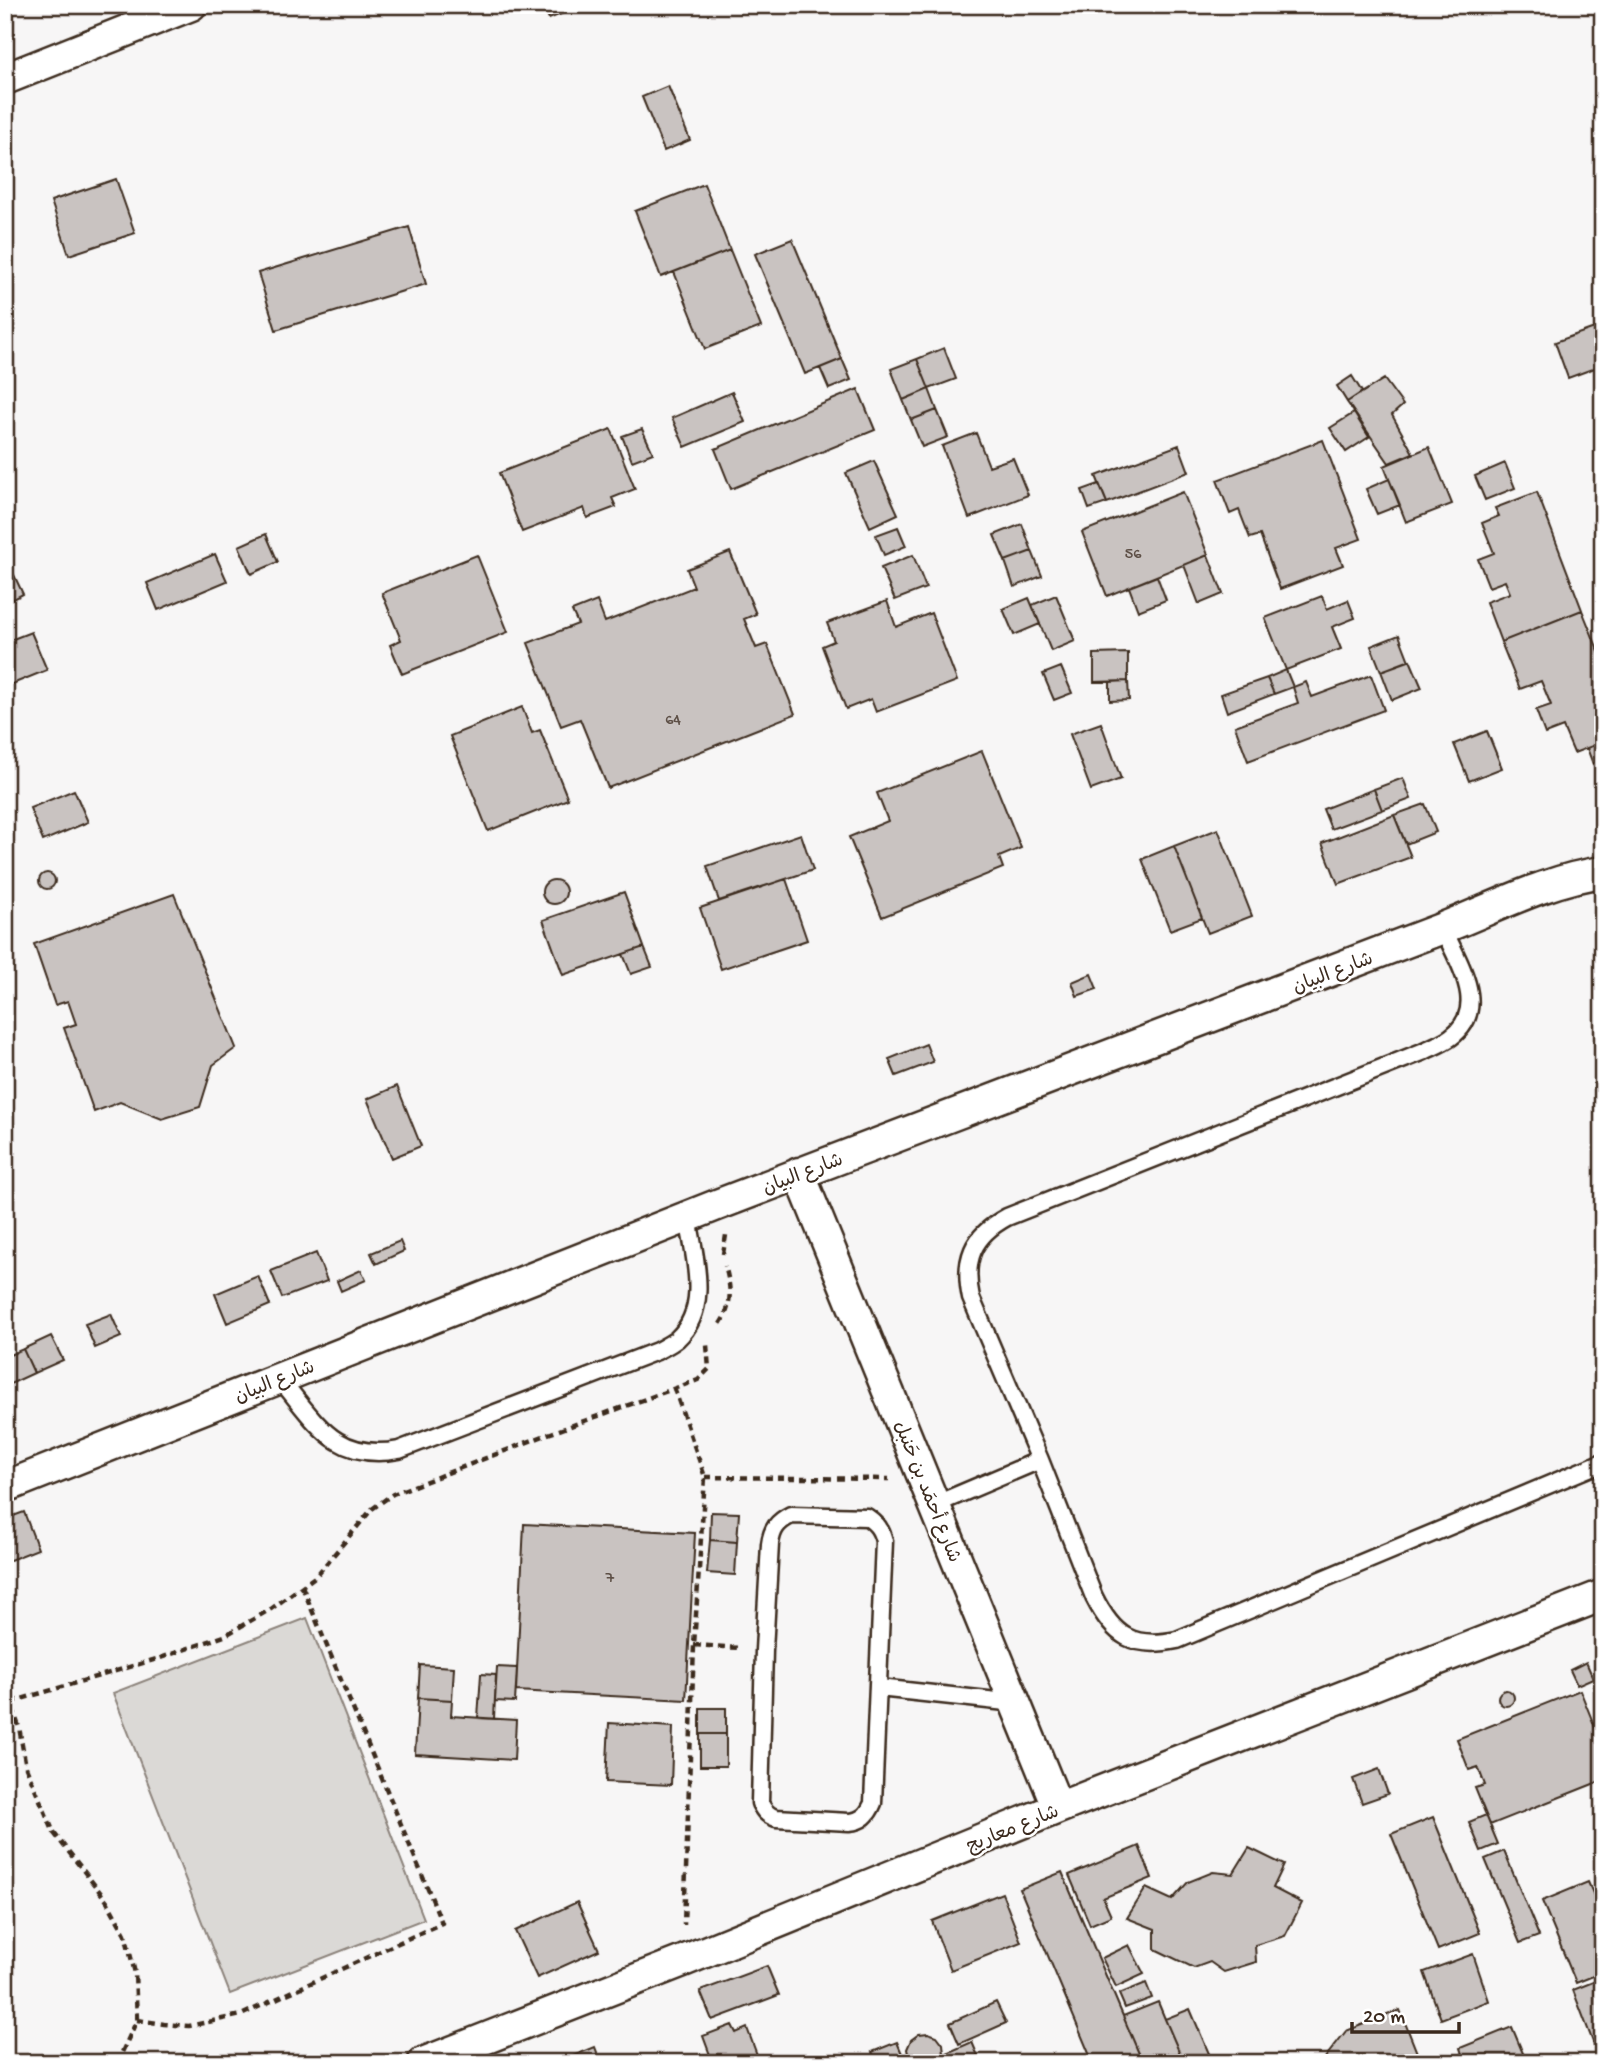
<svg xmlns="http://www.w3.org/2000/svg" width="1608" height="2068" viewBox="0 0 1608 2068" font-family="'Gochi Hand','Playpen Sans Arabic',sans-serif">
<rect width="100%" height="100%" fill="#f7f6f6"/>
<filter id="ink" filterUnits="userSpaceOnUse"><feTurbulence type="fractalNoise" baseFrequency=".0143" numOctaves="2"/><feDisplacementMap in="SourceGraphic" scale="14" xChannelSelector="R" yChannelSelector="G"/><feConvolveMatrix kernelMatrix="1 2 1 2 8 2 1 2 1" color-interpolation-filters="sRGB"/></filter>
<g filter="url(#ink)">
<path fill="#dbd9d6" stroke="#8b827a" stroke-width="2" d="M307 1618 424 1919 230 1994 113 1693Z"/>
<path fill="#c9c3c1" stroke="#3b2a1e" stroke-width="2" d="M543 5H561L564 13 549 19Z
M668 86 690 140 664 151 642 97Z
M116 179 135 233 69 255 51 201Z
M704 184 730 250 661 277 635 211Z
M409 227 426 284 276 330 258 273Z
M792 239 842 359 805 374 755 254Z
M730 250 761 327 705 349 674 272Z
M1603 325V365L1568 378 1555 342Z
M944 348 956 379 929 389 917 359Z
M842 359 851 380 829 389 820 368Z
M917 359 929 389 903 400 891 369Z
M1352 376 1362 392 1347 402 1337 386Z
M1384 379 1403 405 1392 415 1413 453 1389 463 1347 402Z
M858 389 875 430 731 489 715 449Z
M929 389 937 410 911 420 903 400Z
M732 392 745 422 685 447 672 418Z
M937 410 948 437 922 447 911 420Z
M1354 413 1369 437 1346 452 1330 428Z
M611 429 635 489 612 498 616 507 587 518 584 508 522 532 499 473Z
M642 429 653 453 632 461 622 436Z
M976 433 989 466 1013 458 1028 495 969 518 942 446Z
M1323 440 1361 539 1336 548 1343 565 1280 589 1260 535 1250 538 1239 510 1230 514 1217 480Z
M1179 445 1189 472 1107 503 1096 476Z
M1429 447 1452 504 1406 522 1384 466Z
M874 461 898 514 870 527 846 473Z
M1505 463 1515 488 1485 500 1475 476Z
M1389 479 1400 505 1377 514 1366 489Z
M1099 484 1107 503 1089 509 1082 490Z
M1183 492 1208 555 1107 596 1082 532Z
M1537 492 1582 610 1501 642 1486 602 1510 593 1505 581 1489 587 1478 559 1494 553 1482 523 1499 516 1495 508Z
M1022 524 1032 551 1005 561 994 535Z
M898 527 906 546 884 555 876 535Z
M266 534 278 562 251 574 239 546Z
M1032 551 1042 576 1014 587 1005 561Z
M730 552 756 614 744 619 756 648 767 644 795 714 608 788 580 719 561 726 528 643 578 624 572 611 597 601 605 622 694 587 687 569Z
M215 554 227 581 158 610 147 583Z
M477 555 508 632 402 674 390 645 401 640 382 593Z
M913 555 926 588 895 600 881 568Z
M1208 555 1223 594 1199 604 1184 565Z
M14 575 23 594 10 601 5 592V580Z
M1157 576 1166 600 1138 611 1129 587Z
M1056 595 1075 641 1051 651 1032 605Z
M1322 596 1327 609 1348 600 1355 618 1332 627 1341 649 1286 670 1265 618Z
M1029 598 1040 624 1014 635 1003 609Z
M887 601 896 627 931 613 957 681 876 712 871 699 846 709 822 646 834 641 827 623Z
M1582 610 1603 662V742L1574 753 1563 727 1545 734 1536 710 1551 705 1541 681 1520 689 1501 642Z
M31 632 47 670 5 687V642Z
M1399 635 1409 661 1381 671 1371 646Z
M1128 653V681L1094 682V654Z
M1410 660 1422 688 1392 700 1381 671Z
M1061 667 1072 693 1054 700 1043 674Z
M1286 670 1293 687 1274 694 1267 678Z
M1371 675 1384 710 1248 761 1235 726 1298 703 1293 687 1306 682 1312 697Z
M1267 678 1274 694 1227 712 1221 694Z
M1128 681 1129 700 1110 701V682Z
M522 707 532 733 540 730 568 799 488 831 450 736Z
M1101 723 1121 779 1091 790 1070 734Z
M1487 731 1502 768 1469 781 1454 744Z
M1603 742V759L1593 764 1587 748Z
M982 751 1021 848 999 857 1003 868 882 917 849 837 888 821 877 793Z
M1403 778 1411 799 1382 810 1374 789Z
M1374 789 1382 810 1331 829 1323 809Z
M74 790 88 822 43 841 30 808Z
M1425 804 1436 832 1406 844 1394 815Z
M1394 815 1411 857 1338 884 1322 843Z
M1218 829 1252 916 1208 933 1174 846Z
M801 834 813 870 719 901 707 866Z
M1174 846 1202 918 1170 930 1142 859Z
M39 881a8 8 0 1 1 16 0a8 8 0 1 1-16 0Z
M786 879 807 940 721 969 700 908Z
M542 892a12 12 0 1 1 24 0a12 12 0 1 1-24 0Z
M624 892 644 947 563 975 543 920Z
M174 894 236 1048 213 1065 200 1107 162 1119 120 1102 94 1112 64 1028 76 1024 68 1001 55 1005 34 944Z
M644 947 652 967 631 974 623 954Z
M1091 974 1097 989 1077 996 1072 982Z
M926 1044 933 1062 896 1076 889 1059Z
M397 1086 421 1146 392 1158 367 1099Z
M400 1241 404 1251 376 1264 371 1253Z
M316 1253 327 1281 282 1298 271 1271Z
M361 1270 366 1280 341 1291 337 1281Z
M258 1276 270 1305 227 1323 215 1294Z
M111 1314 121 1337 95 1348 85 1324Z
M51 1336 63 1360 34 1373 23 1349Z
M23 1349 34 1373 6 1386 5 1357Z
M24 1512 38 1549 5 1562V1519Z
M711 1512 739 1513 737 1542 710 1540Z
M524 1524 695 1533 686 1700 516 1691Z
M710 1540 737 1542 735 1575 707 1573Z
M1586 1662 1593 1678 1577 1685 1570 1670Z
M420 1665 454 1667 452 1700 418 1698Z
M497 1667 517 1668 515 1702 495 1701Z
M481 1674 496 1675 494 1719 478 1718Z
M1498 1698a8 8 0 1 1 16 0a8 8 0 1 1-16 0Z
M1580 1690 1603 1747V1780L1490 1825 1475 1788 1485 1785 1478 1767 1469 1770 1457 1739Z
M418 1698 452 1700 451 1716 516 1720 514 1760 415 1754Z
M700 1708H726V1734H700Z
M609 1723 673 1727 671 1785 606 1782Z
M700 1734H726V1766H700Z
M1379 1769 1388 1794 1362 1803 1353 1779Z
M1486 1815 1498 1844 1481 1851 1469 1822Z
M1433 1817 1480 1933 1438 1950 1391 1834Z
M1139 1846 1152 1878 1103 1898 1111 1916 1090 1925 1069 1875Z
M1249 1848 1284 1865 1273 1888 1302 1903 1285 1936 1255 1945 1256 1962 1224 1972 1210 1962 1194 1968 1155 1949V1929L1127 1918 1146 1888 1172 1900 1188 1882 1213 1872 1233 1874Z
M1504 1851 1539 1936 1520 1943 1485 1859Z
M1062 1872 1123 2016 1143 2063H1093L1020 1889Z
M1588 1882 1603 1916V1972L1576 1983 1542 1901Z
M1002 1893 1021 1942 951 1970 932 1921Z
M577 1902 599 1950 537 1978 515 1931Z
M1129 1945 1144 1974 1116 1987 1102 1958Z
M1473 1954 1489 2001 1441 2019 1424 1972Z
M767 1966 779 1995 712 2020 700 1991Z
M1603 1978V2063H1601L1573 1990Z
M1146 1983 1152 1998 1125 2008 1119 1994Z
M996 2002 1006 2023 959 2044 950 2023Z
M1158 2002 1165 2019 1184 2063H1143L1123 2016Z
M1190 2009 1213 2063H1184L1165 2019Z
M1400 2010 1421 2063H1321L1346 2031Z
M732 2025 736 2033 747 2028 760 2063H713L703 2036Z
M1512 2027 1527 2063H1465L1460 2048Z
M928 2033 937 2036 943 2044 944 2053 940 2062 912 2063 909 2058 907 2049 911 2040 919 2034Z
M897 2042 906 2063H877L872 2052Z
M972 2042 981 2063H951L947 2053Z
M595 2047 601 2063H564L563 2060Z"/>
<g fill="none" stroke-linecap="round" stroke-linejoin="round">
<g stroke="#3b2a1e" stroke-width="21">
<path id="lane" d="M1443 928C1458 963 1490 1008 1451 1037 1443 1043 1432 1047 1422 1052L1007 1217C972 1236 963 1260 971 1298L1040 1460 1094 1597C1114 1637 1133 1649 1177 1640L1603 1462
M279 1378C316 1421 334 1462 399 1450L657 1351C664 1347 671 1344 677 1339 711 1308 694 1257 688 1217
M934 1505 1040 1460
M791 1515 867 1517C877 1524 881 1529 884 1541L873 1803C868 1815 862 1821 849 1822L776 1818C767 1815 764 1811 760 1803L764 1650 770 1544C772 1529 777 1522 791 1515Z
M879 1688 1015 1703"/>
</g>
<g stroke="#3b2a1e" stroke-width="35">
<path id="street" d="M5 79 191 5
M799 1173 1058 1808
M5 1487 717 1205 1443 928C1494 908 1549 879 1603 872
M423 2063 683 1961 1058 1808 1603 1595"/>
</g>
<path stroke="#3b2a1e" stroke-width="4.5" stroke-dasharray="7 5" stroke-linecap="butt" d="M723 1254 726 1235
M720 1324C733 1305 731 1287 725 1266
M674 1388 705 1477 694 1645 684 1925
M705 1477 889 1479
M694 1645 739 1648
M5 1685 19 1727 26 1767 54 1833 107 1901 125 1934 135 1973 137 2020 117 2063
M11 1702 160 1658 224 1636 271 1609 316 1576 372 1509 393 1494 551 1433 698 1380 709 1369 707 1345
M137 2020 164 2024 189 2026 241 2015 442 1923 302 1586"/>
<use href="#lane" stroke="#fff" stroke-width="16"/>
<use href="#street" stroke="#fff" stroke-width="30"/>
</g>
</g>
<g text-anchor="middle" stroke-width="5" stroke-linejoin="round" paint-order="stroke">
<g font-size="16" fill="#5e5047">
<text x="1133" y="558">56</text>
<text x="673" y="724">64</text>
<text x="610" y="1582">7</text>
</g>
<g font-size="19" fill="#3b2a1e" stroke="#fff">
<text transform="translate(1332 971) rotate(-21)" y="7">شارع البيان</text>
<text transform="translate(802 1172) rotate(-21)" y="7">شارع البيان</text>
<text transform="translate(274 1380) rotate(-22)" y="7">شارع البيان</text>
<text transform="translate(929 1491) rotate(68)" y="7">شارع أحمَد بن حَنبل</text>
<text transform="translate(1012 1827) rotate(-22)" y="7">شارع معاريج</text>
</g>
</g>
<rect width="1608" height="2068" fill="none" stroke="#fff" stroke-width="28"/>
<rect x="14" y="14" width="1580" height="2040" fill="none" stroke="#3b2a1e" stroke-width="2.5" filter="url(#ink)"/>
<path d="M1352 2022v10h107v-10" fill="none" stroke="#3b2a1e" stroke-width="3.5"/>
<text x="1363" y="2022" font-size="21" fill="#3b2a1e" stroke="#ffffff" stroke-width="5" paint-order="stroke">20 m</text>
</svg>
